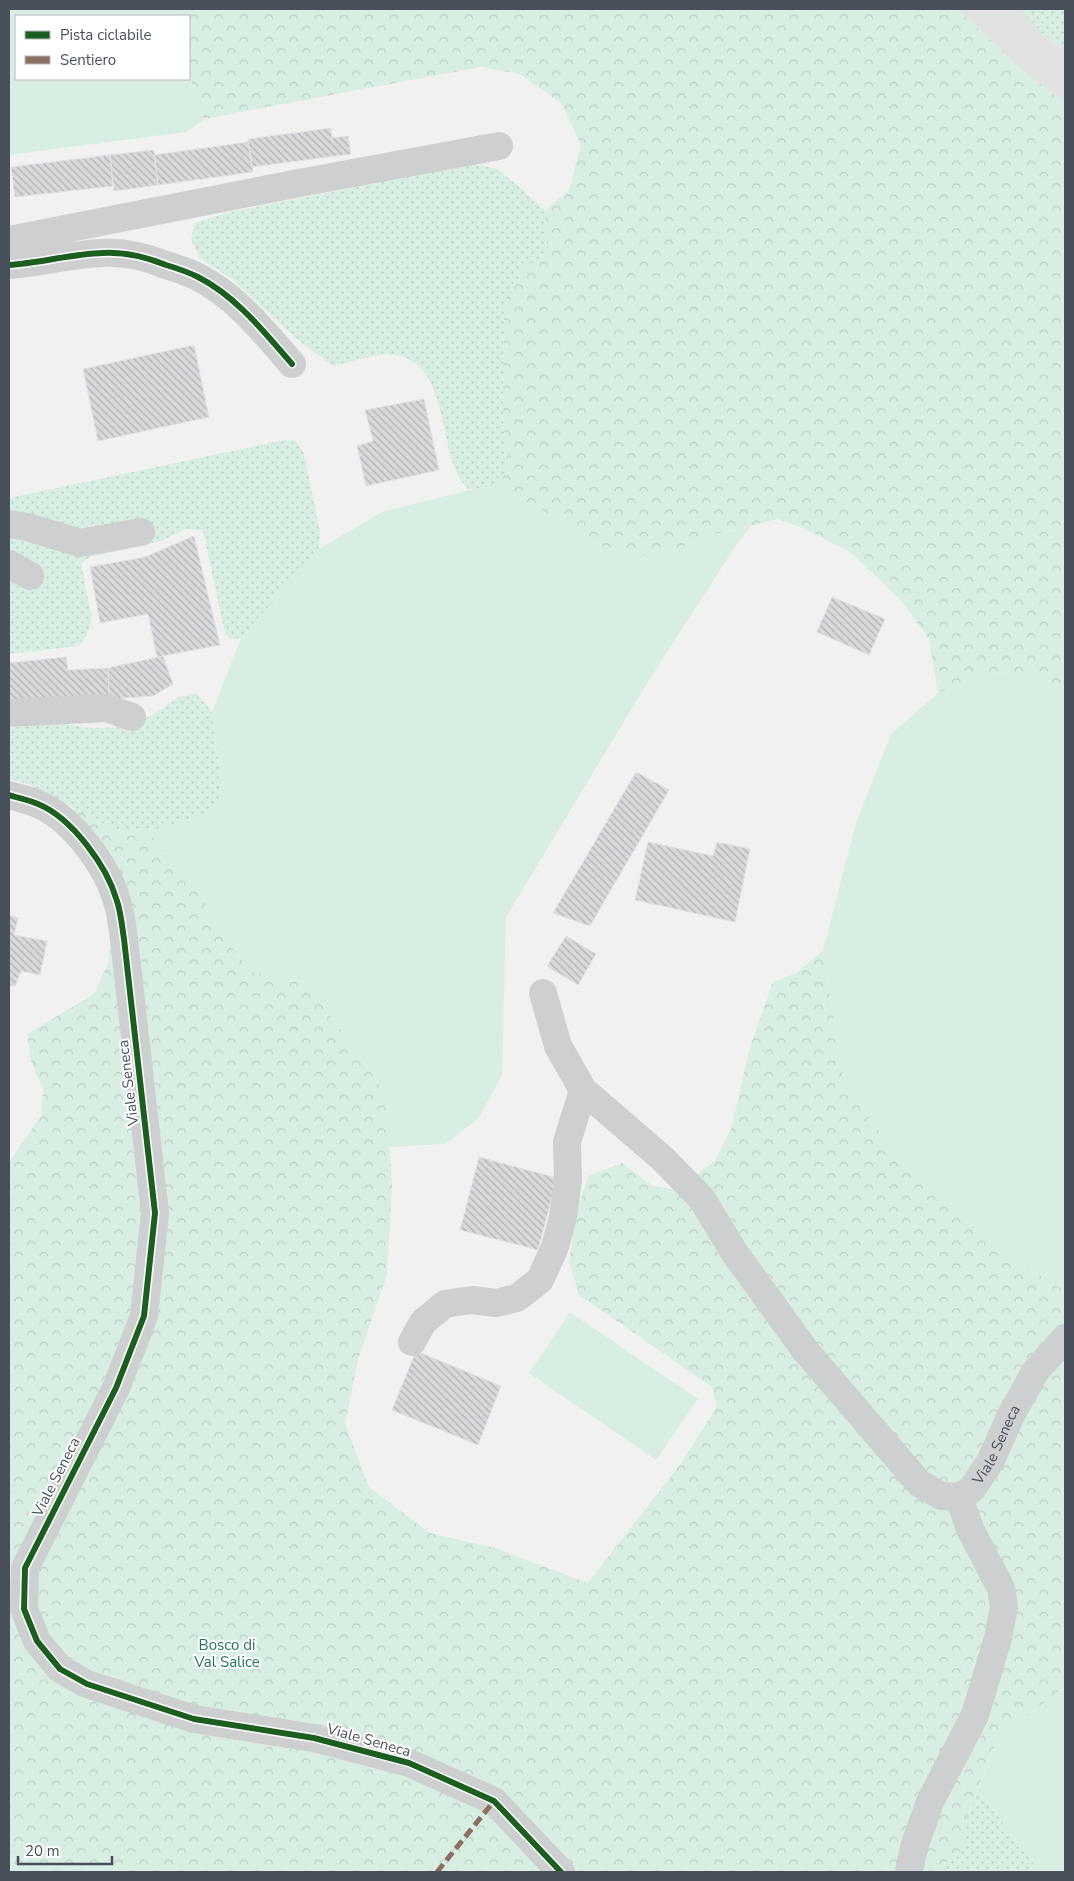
<svg xmlns="http://www.w3.org/2000/svg" width="1074" height="1881" viewBox="0 0 1074 1881" font-family="'Nunito Sans',sans-serif">
<defs>
<pattern id="forest-crowns" width="20" height="18" patternUnits="userSpaceOnUse" patternTransform="scale(1.25)"><rect width="20" height="18" fill="#d8eee3"/><path d="M2 6a3 3 0 1 1 6 0M12 15a3 3 0 1 1 6 0" fill="none" stroke="#bbcec5"/></pattern>
<pattern id="garden-dots" width="8" height="8" patternUnits="userSpaceOnUse" patternTransform="scale(1.25)"><rect width="8" height="8" fill="#d8eee3"/><path d="M2 2h.1M6 6h.1" fill="none" stroke="#bbcec5" stroke-width="1.8" stroke-linecap="round"/></pattern>
<pattern id="building-back-hatch" width="6" height="6" patternUnits="userSpaceOnUse" patternTransform="scale(1.25)"><rect width="6" height="6" fill="#d8d9db"/><path d="M-1 5l2 2M0 0l6 6M5-1l2 2" fill="none" stroke="#b1b2b5"/></pattern>
</defs>
<rect width="100%" height="100%" fill="#f1f1f1"/>
<path fill="#e3e2e2" d="M957 9H1065V102L1031 78Z"/>
<path fill="#d8eee3" d="M9 9H180L181 16H16V79H189V64L193 90 204 119 186 132 9 155Z
M500 485 599 546 658 558 708 536 751 526 733 550 646 685 506 917 502 1075 479 1118 445 1144 389 1147 386 1094 306 981 252 972 227 942 193 881 148 832 208 813 222 787 212 712 241 638 319 549 382 512 469 490Z
M1015 673 1065 687V1290L1052 1284 1003 1250 900 1162 843 1079 823 950 856 823 891 734 938 693 980 674Z
M570 1312 698 1399 656 1460 529 1373Z
M1065 1686V1872H1040L978 1790 997 1739Z"/>
<path fill="url(#forest-crowns)" d="M180 9H957L1031 78 1065 102V687L1015 673 980 674 938 693 929 639 901 600 850 552 805 529 777 519 708 536 658 558 599 546 500 485 509 461 503 425 504 308 524 267 537 261 548 247 544 229 545 211 569 190 581 145 562 104 520 74 481 67 204 119 193 90 189 64V16H181Z
M75 808 115 830 148 832 193 881 227 942 252 972 306 981 386 1094 392 1186 387 1275 358 1359 345 1424 369 1487 430 1533 495 1548 588 1583 679 1466 717 1407 712 1387 579 1295 569 1262 577 1210 588 1176 622 1163 653 1186 675 1190 715 1161 731 1129 750 1047 773 982 797 973 823 950 843 1079 900 1162 1003 1250 1052 1284 1065 1290V1686L997 1739 967 1817 964 1848 937 1870 925 1872H9V1162L41 1116 43 1089 31 1061 27 1034 94 994 109 961 111 929 106 907 94 878 79 854 57 832Z"/>
<path fill="url(#garden-dots)" d="M1020 9H1065V47C1047 42 1033 22 1020 9Z
M473 164 497 169 516 184 545 211 544 229 548 247 537 261 524 267 504 308 503 425 509 461 500 485 469 490C461 482 455 472 452 461 440 421 440 349 382 355 366 357 349 362 333 366L298 340 231 278 205 262 199 257 191 239 195 223 225 213Z
M284 440 296 441 304 454 320 531 319 549 241 638 232 639 225 634 203 530 186 529 161 541 90 557 81 563 92 619 86 637 79 646 9 654V498Z
M197 693 212 712 222 787 218 805 208 813 148 832 115 830 30 785 9 779V728L58 723 90 728 129 727 154 714 179 697Z
M978 1790 1040 1872H925L937 1870 964 1848 967 1817Z"/>
<path fill="url(#building-back-hatch)" stroke="#e2e2e3" d="M331 128 332 138 348 136 351 154 252 167 248 139Z
M248 142 253 172 158 185 154 155Z
M154 150 158 185 114 191 110 155Z
M110 155 113 186 15 197 11 167Z
M194 345 209 417 98 441 83 369Z
M424 399 439 470 366 486 357 446 373 441 365 410Z
M194 536 220 645 157 657 148 614 100 623 90 567 145 557Z
M832 597 885 619 869 655 817 632Z
M163 656 173 684 153 696 109 699 108 668Z
M66 657 68 670 108 668 109 699 9 705V663Z
M636 772 669 790 590 926 553 913Z
M648 842 713 856 717 842 750 849 735 922 635 900Z
M9 915 18 918 14 935 47 941 40 975 21 971 15 986H9Z
M566 936 596 954 578 985 547 966Z
M479 1157 557 1178 538 1250 460 1230Z
M416 1351 501 1386 478 1445 392 1410Z"/>
<g fill="none" stroke-linecap="round" stroke-linejoin="round">
<g stroke="#cdcfd1" stroke-width="28">
<path d="M9 240 294 184 499 146"/>
<path d="M9 265C40 263 71 254 103 253 124 252 146 257 166 265 176 268 188 272 198 277 237 297 264 332 292 364"/>
<path d="M9 524 27 527 80 543 141 532"/>
<path d="M9 564 30 576"/>
<path d="M9 713 106 708 132 717"/>
<path d="M9 795C18 798 29 800 38 804 72 818 107 866 117 901 121 913 122 926 124 939L155 1213 144 1316 116 1388 25 1568 24 1609 37 1641 60 1669 87 1684 194 1719 314 1738 409 1763 494 1801 561 1872"/>
<path id="s1" d="M543 993 558 1046 583 1090 663 1159 702 1199 734 1252 805 1350 919 1483 941 1496 959 1497 972 1489 990 1462 1011 1415 1035 1372 1065 1338"/>
<path d="M412 1342 423 1322 445 1304 472 1300 496 1303 517 1298 540 1280 555 1247 563 1217 568 1180 567 1142 583 1090"/>
<path d="M909 1872 914 1847 930 1802 975 1715 998 1638 1004 1607 1001 1588 970 1529 959 1497"/>
</g>
<path stroke="#8d6e63" stroke-width="5" stroke-dasharray="10 5" stroke-linecap="butt" d="M437 1872 494 1801"/>
<g stroke="#fff" stroke-width="9">
<path id="cycleway" d="M9 265C40 263 71 254 103 253 124 252 146 257 166 265 176 268 188 272 198 277 237 297 264 332 292 364
M9 795C18 798 29 800 38 804 72 818 107 866 117 901 121 913 122 926 124 939L155 1213 144 1316 116 1388 25 1568 24 1609 37 1641 60 1669 87 1684 194 1719 314 1738 409 1763 494 1801 561 1872"/>
</g>
<use href="#cycleway" stroke="#1b5e20" stroke-width="6"/>
</g>
<g text-anchor="middle" stroke-width="4" stroke-linejoin="round" paint-order="stroke">
<g font-size="15" fill="#49505b" stroke="#fff">
<text transform="translate(128 1083) rotate(-97)" y="5">Viale Seneca</text>
<text dy="5" stroke="none"><textPath href="#s1" startOffset="735">Viale Seneca</textPath></text>
<text transform="translate(56 1477) rotate(-63)" y="5">Viale Seneca</text>
<text transform="translate(369 1740) rotate(16)" y="5">Viale Seneca</text>
</g>
<g font-size="15" fill="#217656" stroke="#fff">
<text x="227" y="1650">Bosco di<tspan x="227" dy="17">Val Salice</tspan></text>
</g>
</g>
<rect width="1074" height="1881" fill="none" stroke="#49505b" stroke-width="20"/>
<rect x="15" y="15" width="175" height="65" fill="#ffffff" stroke="#b6b9bd"/>
<rect x="25" y="31" width="25" height="8" fill="#1b5e20" stroke="#b6b9bd"/>
<text x="60" y="40" font-size="15" fill="#49505b">Pista ciclabile</text>
<rect x="25" y="56" width="25" height="8" fill="#8d6e63" stroke="#b6b9bd"/>
<text x="60" y="65" font-size="15" fill="#49505b">Sentiero</text>
<path d="M18 1856v8h94v-8" fill="none" stroke="#49505b" stroke-width="2.5"/>
<text x="25" y="1856" font-size="15" fill="#49505b" stroke="#ffffff" stroke-width="4" paint-order="stroke">20 m</text>
</svg>
